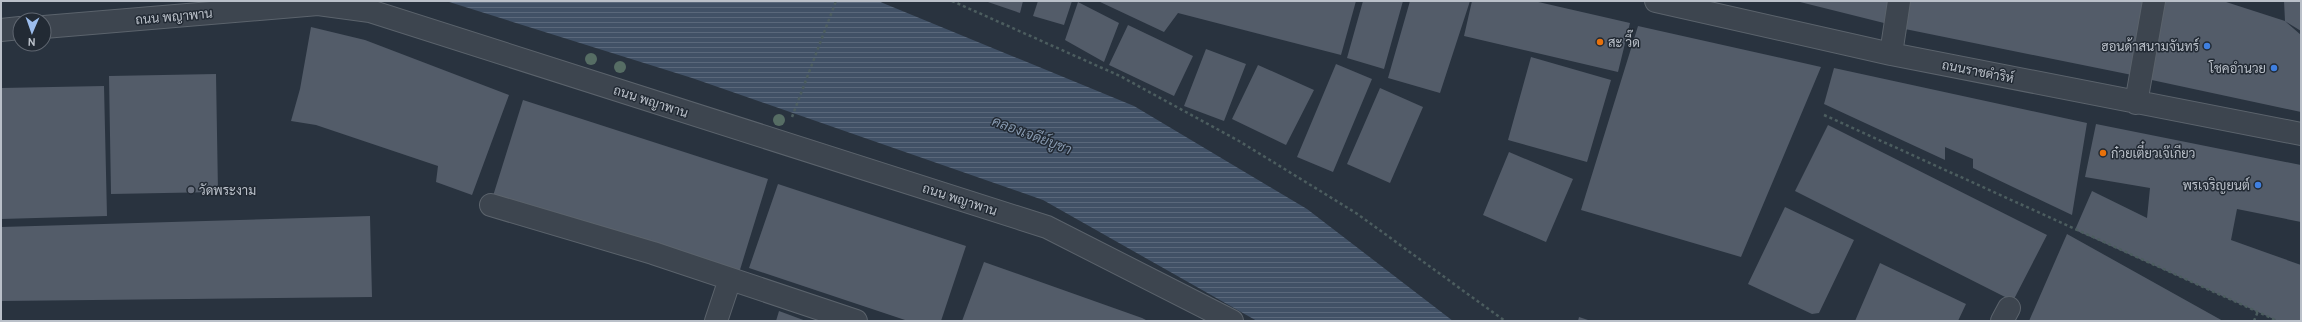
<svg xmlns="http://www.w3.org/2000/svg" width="2302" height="322" viewBox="0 0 2302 322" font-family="Overpass,Sarabun,sans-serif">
<defs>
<pattern id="water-rules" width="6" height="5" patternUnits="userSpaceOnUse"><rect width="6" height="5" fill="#415166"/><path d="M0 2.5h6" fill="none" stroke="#5a687b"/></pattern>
</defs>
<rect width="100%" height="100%" fill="#29333f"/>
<path fill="url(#water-rules)" d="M446 1H878L1134 106 1307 209 1453 321H1257L1043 200 692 78Z"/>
<path fill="#535c69" d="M985 1H1023L1020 13Z
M1038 1H1072L1064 25 1033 16Z
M1098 1H1356L1341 55 1178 13 1164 32Z
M1363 1H1403L1384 69 1347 58Z
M1410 1H1470L1440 93 1388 78Z
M1472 1H1534L1630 23 1618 72 1464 36Z
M1796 1H1888L1884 23Z
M1910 1H2143L2132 75 1905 29Z
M2161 1H2223L2285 21 2284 1H2301V31L2285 21 2301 35V112L2147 79Z
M1078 2 1119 23 1104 62 1065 40Z
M1128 25 1193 56 1174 96 1109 65Z
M1638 26 1821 67 1741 257 1581 210Z
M311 27 365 40 509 95 472 195 436 182 438 166 316 125 291 121 300 89Z
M1206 49 1246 64 1224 121 1184 106Z
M1531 57 1611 80 1587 162 1508 140Z
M1336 64 1372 79 1333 172 1297 157Z
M1258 65 1314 90 1286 145 1232 119Z
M1834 68 2087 123 2072 215 1973 168V159L1945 147V160L1824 104Z
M216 74 218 192 111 194 109 76Z
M104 86 107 216 1 219V88Z
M1380 88 1423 107 1390 183 1347 164Z
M523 100 768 179 739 273 493 196Z
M2096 124 2301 165V222L2237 209 2231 240 2301 265V321H2278L2075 230 2092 191 2147 218 2150 188 2085 177Z
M1828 125 2047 235 2013 301 1795 191Z
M1509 152 1573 179 1546 242 1483 215Z
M778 184 966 246 941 321H908L749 268Z
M1785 207 1854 240 1819 313 1812 314 1748 284Z
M370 216 372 297 1 301V227Z
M2067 234 2223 321H2029Z
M984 262 1142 318 1148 321H962Z
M1880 263 1966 304 1958 321H1855Z
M779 311 806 321H776Z
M1579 317 1591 321H1578Z"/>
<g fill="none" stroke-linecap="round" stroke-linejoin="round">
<g stroke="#5b636c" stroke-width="24">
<path id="street" d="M1656 1 1891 54 2301 134
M44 27 318 4 370 11 1047 227 1232 321
M1 30 20 28
M1891 54 1899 1
M2136 103 2154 1
M491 205 653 253 856 321
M716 321 730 279
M2002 321 2009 308"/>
</g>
<path stroke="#4c5d5f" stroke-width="2.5" stroke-dasharray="3 3" stroke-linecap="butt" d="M952 1 1120 76 1239 141 1356 213 1505 321
M1824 115 2278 321
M792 117 836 1
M2254 321 2258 311"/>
<use href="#street" stroke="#3d454f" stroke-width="22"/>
</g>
<g fill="#566d64">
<circle cx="591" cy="59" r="6"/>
<circle cx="620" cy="67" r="6"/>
<circle cx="779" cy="120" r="6"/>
</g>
<g fill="#e8710a" stroke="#222a34" stroke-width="1.5">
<circle cx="1600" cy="42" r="4"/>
<circle cx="2103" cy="153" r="4"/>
</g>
<g fill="#3f7fe0" stroke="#222a34" stroke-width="1.5">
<circle cx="2207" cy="46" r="4"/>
<circle cx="2274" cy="68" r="4"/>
<circle cx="2258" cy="185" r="4"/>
</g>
<circle fill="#6b7280" stroke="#222a34" stroke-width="1.5" cx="191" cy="190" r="4"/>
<g text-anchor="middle" stroke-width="3" stroke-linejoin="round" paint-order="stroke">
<g font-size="13" fill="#bac0c9" stroke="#222a34">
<text transform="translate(174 16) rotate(-5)" y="5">ถนน พญาพาน</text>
<text transform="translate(1978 71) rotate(11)" y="5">ถนนราชดำริห์</text>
<text transform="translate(651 101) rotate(18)" y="5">ถนน พญาพาน</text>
<text transform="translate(960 199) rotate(18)" y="5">ถนน พญาพาน</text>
</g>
<g font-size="13" fill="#bac0c9" stroke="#222a34" text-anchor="start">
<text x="1608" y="47">สะ วี๊ด</text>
<text x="2199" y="51" text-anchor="end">ฮอนด้าสนามจันทร์</text>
<text x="2266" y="73" text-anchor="end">โชคอำนวย</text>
<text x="2111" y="158">ก๋วยเตี๋ยวเจ๊เกียว</text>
<text x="2250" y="190" text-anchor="end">พรเจริญยนต์</text>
<text x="199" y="195">วัดพระงาม</text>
</g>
<g font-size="14" font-style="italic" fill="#8597ad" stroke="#222a34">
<text transform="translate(1032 135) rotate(21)" y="5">คลองเจดีย์บูชา</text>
</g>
</g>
<rect width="2302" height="322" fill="none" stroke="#bac0c9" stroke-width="4"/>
<g transform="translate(32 32) rotate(182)"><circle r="19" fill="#222a34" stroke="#5f6670"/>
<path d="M0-3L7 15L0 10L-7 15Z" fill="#9cbded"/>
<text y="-6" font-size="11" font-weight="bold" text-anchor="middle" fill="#bac0c9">N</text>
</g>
</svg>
